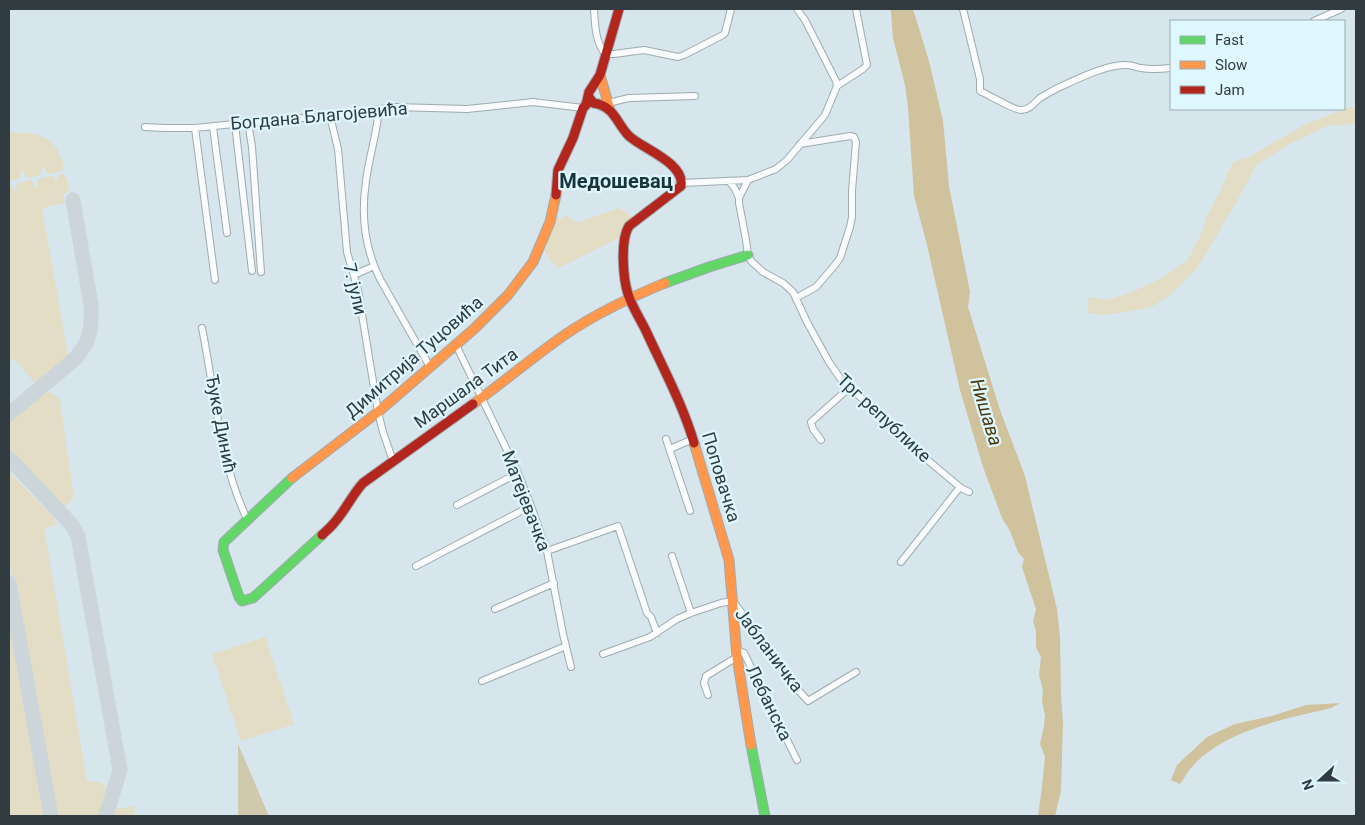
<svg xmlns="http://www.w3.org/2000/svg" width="1365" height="825" viewBox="0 0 1365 825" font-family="Roboto,sans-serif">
<rect width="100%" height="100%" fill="#d6e6ec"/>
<path fill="#e2ddc4" d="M1350 107 1356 108V124L1327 126 1290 144 1256 165 1241 194 1198 267 1169 296 1151 307 1127 312 1102 315 1087 313 1089 297 1108 300 1134 291 1162 278 1188 260 1200 236 1209 212 1220 191 1233 162 1249 157 1304 125Z
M9 133C37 132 58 136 64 168L62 171 49 174 46 171 44 167 41 168 42 172 40 175 28 178 25 175 23 170H20L21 176 19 179 9 181Z
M60 174H63C69 179 70 187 67 193L63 194 65 203 42 208 68 355 65 360 36 384 14 359 9 363V184L12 186 14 191 17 190 16 186 18 183 31 180 33 182 34 187 38 185 37 181 39 179 51 176 55 178V182H58V178Z
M619 208 633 217 619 238 559 268 554 265 544 251 556 215 560 220 566 215 577 223Z
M46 392 53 393 60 400 73 492C73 502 66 509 56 505L9 455V422L40 394Z
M9 472 55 519 56 522 54 526C49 527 45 527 45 533L87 781C91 782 96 781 100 782 112 786 102 808 99 816H54L9 558Z
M9 615 44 816H9Z
M265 637 294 724 241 741 212 654Z
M134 806 135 816H111L116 809Z"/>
<path fill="#d0c9ad" d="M238 744 269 816H238Z"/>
<path fill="#cfc29c" d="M889 9H913L929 61 943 121 949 186 970 292 968 307 1000 410 1025 476 1057 609 1060 637 1061 693 1063 724 1061 791 1055 816H1038L1042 787 1045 757 1040 744 1044 726 1045 716 1042 701 1043 690 1039 675 1041 657 1036 647V631L1033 622 1036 609 1022 567 1024 559 1018 552 1010 531 1002 518 983 467 960 390 927 245 914 196 908 107 905 85 893 38 891 11Z
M1340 703 1331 708C1285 719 1223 730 1191 768 1187 772 1184 779 1180 784L1171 780 1177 765 1207 737 1235 724 1272 716 1306 705Z"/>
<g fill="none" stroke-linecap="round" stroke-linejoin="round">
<path stroke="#ccd6da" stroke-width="15" d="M9 414 76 358 85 345 89 336 91 323V305L73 200
M9 458 72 525 78 536 120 770 106 816
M9 583 51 816"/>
<g stroke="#9eabae" stroke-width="8">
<path id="street" d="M594 9C595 24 595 41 605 54H614L644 50 678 57 684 55 723 35 725 33 731 9
M963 9 980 79V91C987 94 1016 111 1021 110 1030 110 1034 103 1040 98 1047 94 1053 90 1060 87 1077 79 1108 64 1126 65 1131 65 1136 67 1141 68 1151 70 1161 69 1171 68
M1314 21 1341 9
M837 86 863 69 867 65 856 9
M608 103 629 98 695 96
M379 109C377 133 369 157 366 181 361 214 365 249 380 279L430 367
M330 116 338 149 347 252 358 290 378 412 383 432 393 461
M248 122 252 147 261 272
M235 124 252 271
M145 127 164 128H195L263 121 330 116 395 107 467 109 533 102 583 108
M213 127 227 233
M195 128 215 280
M748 180 739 198V203L746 240 748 255 751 261 763 272 783 283 793 292 807 322 829 362 840 378 924 457 961 488 969 492
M729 181 735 189 739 198
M682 183 748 180 776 169 787 160 825 115 837 86 836 81 805 20 797 9
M354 275 374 266
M796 298 816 287 835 265 840 258 850 227 852 217V191L856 142 854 137 850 136 800 144
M202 328C215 392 219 460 247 519
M456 345 518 473 531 506 547 551 563 634 571 667
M666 439 690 511
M821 440 813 429 811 422 849 388
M670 449 693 439
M457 505 518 473
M547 551 618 526 647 613 651 617 657 633
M672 556 691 613
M901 562 960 487
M416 566 531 506
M495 609 554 583
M736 651H739L744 653 797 760
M603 654 650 637 677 619 691 613 721 603 732 601 736 605 799 691 808 701 856 672
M482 681 566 646
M708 695 704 683 706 676 737 657"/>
</g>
<g stroke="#9eabae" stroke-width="11">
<path id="fast" d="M665 283 709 267 748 255
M292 478 224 542 223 550 239 597 242 601 253 598 322 535
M751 745 765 816"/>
</g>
<g stroke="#9eabae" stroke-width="11">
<path id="slow" d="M600 75 610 110
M473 404C504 382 534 356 566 334 597 313 631 297 665 283
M694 443 729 560 737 657 751 745
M292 478 378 412 474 329 508 295 533 262 550 222 556 195"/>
</g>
<g stroke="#9eabae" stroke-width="11">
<path id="jam" d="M589 97 593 103C615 106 616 123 629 136 643 149 685 163 681 186L629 226C620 240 623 278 628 294 632 307 641 320 647 333 663 368 683 405 694 443
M556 195 558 170 573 138 583 108 586 105 589 92 600 75 619 9
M322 535C326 531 331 527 334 523 345 511 352 495 363 483L473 404"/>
</g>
<use href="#street" stroke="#f9fbfc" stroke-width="6"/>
<use href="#fast" stroke="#63d668" stroke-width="9"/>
<use href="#slow" stroke="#ff974d" stroke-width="9"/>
<use href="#jam" stroke="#b3261e" stroke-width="9"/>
</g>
<g text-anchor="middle" stroke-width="4.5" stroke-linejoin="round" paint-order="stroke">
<g font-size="18" fill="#303c40" stroke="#dff7ff">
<text transform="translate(319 116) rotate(-5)" y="6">Богдана Благојевића</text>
<text transform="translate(355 289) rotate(77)" y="6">7. јули</text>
<text transform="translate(414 357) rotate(-41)" y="6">Димитрија Туцовића</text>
<text transform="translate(466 388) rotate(-36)" y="6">Маршала Тита</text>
<text transform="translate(884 418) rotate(43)" y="6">Трг републике</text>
<text transform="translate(221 424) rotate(79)" y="6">Ђуке Динић</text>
<text transform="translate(721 477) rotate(73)" y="6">Поповачка</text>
<text transform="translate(526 501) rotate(69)" y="6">Матејевачка</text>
<text transform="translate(769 650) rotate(53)" y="6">Јабланичка</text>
<text transform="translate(769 703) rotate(64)" y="6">Лебанска</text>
</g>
<g font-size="19" font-style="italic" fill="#4b390b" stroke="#dff7ff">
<text transform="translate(987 412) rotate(73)" y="7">Нишава</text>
</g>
<g font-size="20" font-weight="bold" fill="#19333a" stroke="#dff7ff">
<text x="616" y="188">Медошевац</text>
</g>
</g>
<rect width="1365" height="825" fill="none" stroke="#303c40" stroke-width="20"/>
<rect x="1170" y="20" width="175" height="90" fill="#dff7ff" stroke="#99acb3"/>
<rect x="1180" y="36" width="25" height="8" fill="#63d668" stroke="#99acb3"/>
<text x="1215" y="45" font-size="15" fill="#303c40">Fast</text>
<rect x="1180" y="61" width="25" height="8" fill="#ff974d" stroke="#99acb3"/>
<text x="1215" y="70" font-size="15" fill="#303c40">Slow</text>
<rect x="1180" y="86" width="25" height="8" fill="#b3261e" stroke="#99acb3"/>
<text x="1215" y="95" font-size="15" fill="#303c40">Jam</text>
<g transform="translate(1320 780) rotate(249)" stroke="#dff7ff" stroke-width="4" paint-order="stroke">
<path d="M0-4L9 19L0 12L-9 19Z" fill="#303c40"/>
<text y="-8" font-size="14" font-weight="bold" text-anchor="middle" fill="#303c40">N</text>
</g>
</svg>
